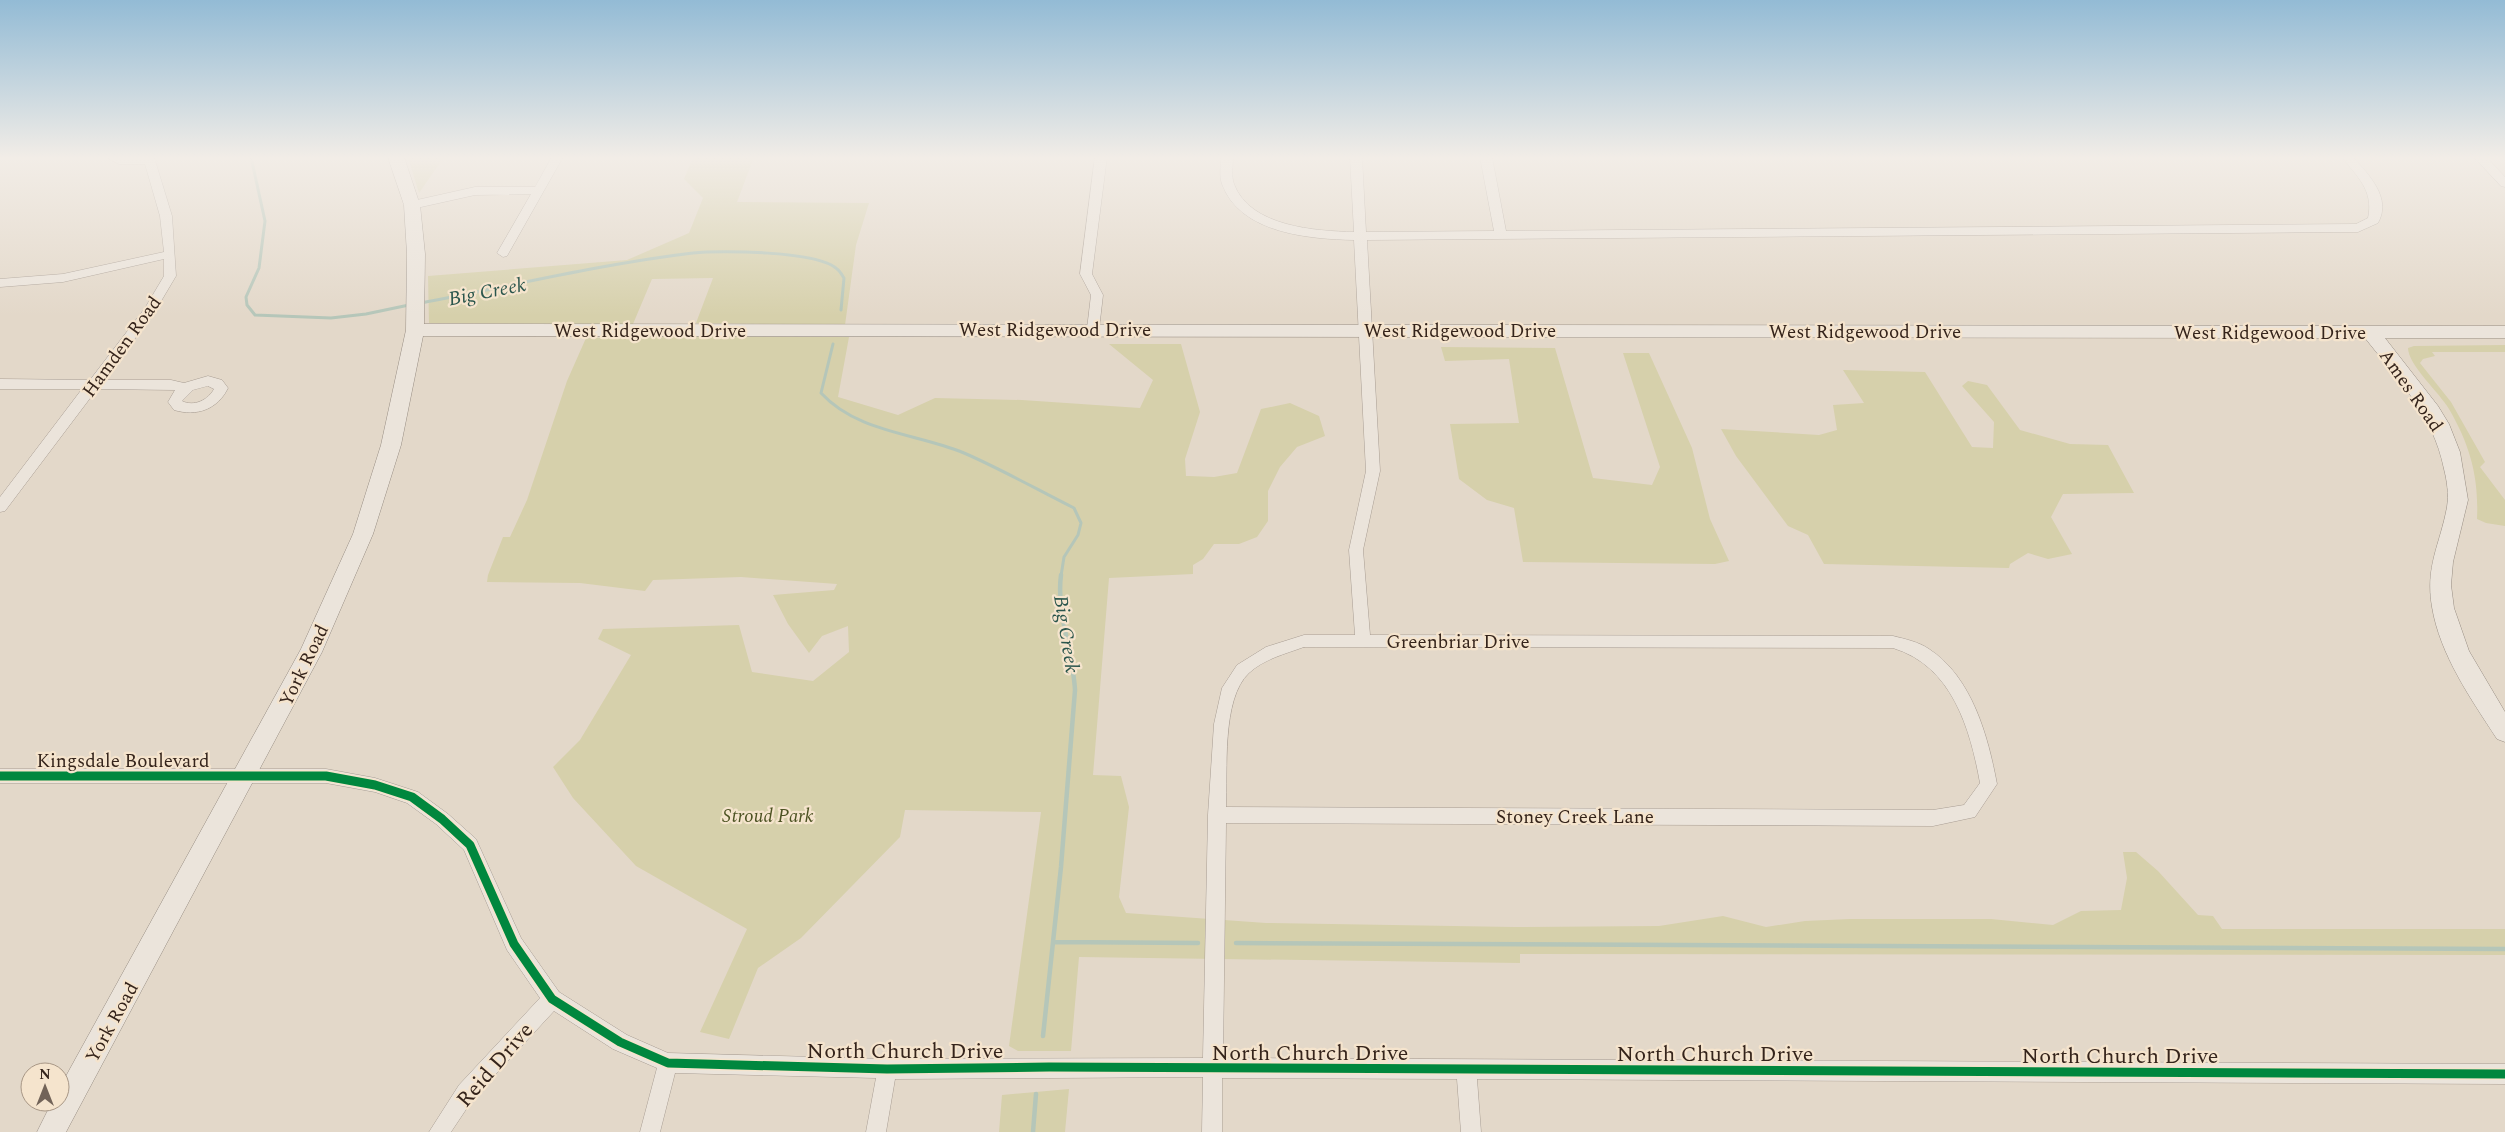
<svg xmlns="http://www.w3.org/2000/svg" width="2505" height="1132" viewBox="0 0 2505 1132" font-family="Spectral,serif">
<rect width="100%" height="100%" fill="#e3d8c9"/>
<path fill="#d6d0ab" d="M407 157H444L419 193 409 161Z
M693 157H754L737 202 869 203 856 245 845 325 696 323 713 278 652 279 633 324 429 323 428 276 627 260 689 233 703 198 684 179Z
M735 336 849 337 838 397 898 415 935 398 1022 400 1140 408 1153 380 1109 344H1181L1200 412 1185 459 1186 476H1189L1214 477 1237 473 1261 409 1290 403 1319 416 1325 436 1297 447 1280 467 1268 491V521L1257 537 1239 544H1214L1203 559 1193 565V574L1109 578 1093 775 1121 776 1129 807 1119 897 1126 913 1266 923 1514 927 1659 926 1723 916 1766 927 1805 921 1850 919H1991L2053 925 2081 911 2121 910 2127 878 2123 852H2136L2158 871 2198 915 2213 916 2222 929H2505V955L1520 954V963L1079 957 1071 1051H1018L1009 1046 1041 812 905 810 900 837 801 938 758 968 729 1039 700 1032 747 929 636 866 573 798 553 767 580 740 631 655 598 639 603 629 739 625 752 672 813 681 849 652 848 626 822 636 809 653 788 624 773 595 834 590 837 584 741 577 653 580 645 591 580 583 487 582 488 575 503 537H510L527 500 567 381 586 338Z
M2505 345V352H2432L2435 356 2423 359 2420 363 2451 402 2485 462 2480 467 2505 500V526L2486 523 2477 519C2479 477 2470 445 2449 409 2440 393 2408 365 2408 348L2414 346Z
M1441 347 1555 348 1593 478 1652 485 1660 467 1623 353H1649L1692 448 1710 519 1729 561 1715 564 1523 562 1514 508 1487 500 1459 479 1450 424 1519 423 1509 359 1445 361Z
M1843 370 1925 372 1972 447 1993 448 1994 422 1962 386 1968 381 1987 385 2020 430 2070 444 2108 445 2134 493 2063 494 2051 517 2072 554 2048 559 2028 553 2010 564 2009 568 1824 564 1808 535 1788 526 1736 456 1721 429 1819 435 1837 430 1833 405 1864 403Z
M1069 1089 1065 1132H999L1002 1095Z"/>
<g fill="none" stroke-linecap="round" stroke-linejoin="round">
<path stroke="#b5c6b9" stroke-width="3" d="M251 157 265 221 259 268 246 297 247 305 255 315 331 318 366 314 409 305
M421 303C511 286 601 264 693 253 720 250 818 251 837 269 840 271 842 275 844 278L841 310
M833 344 821 393C858 433 916 433 964 453 1001 469 1038 490 1074 508L1081 523 1078 535 1064 557 1061 576"/>
<path stroke="#b5c6b9" stroke-width="4.5" d="M1053 942 1198 943
M1236 943 2505 949
M1043 1036 1061 867 1075 690C1073 652 1056 612 1061 575
M1033 1132 1036 1094"/>
<g stroke="#a89d93" stroke-width="1">
<path id="street" d="M106 157H154L172 216 176 276 154 313 104 380H171L184 383 208 376 222 380 228 388C218 409 197 417 174 410L168 402 175 390 97 389 5 511 0 512V497L82 389H0V379L90 380 145 308 164 276V259L63 282 0 287V279L63 274 164 252 160 216 145 164H119ZM208 386 214 389C208 400 194 407 182 401L193 390Z
M552 157H563L507 256 503 257 497 253 531 194 475 195 412 209 406 205 408 202 475 187H535Z
M1095 157H1107L1092 274 1103 295 1099 329 1093 333 1087 329 1091 295 1080 274Z
M1221 157H1233C1233 166 1231 176 1234 184 1250 227 1316 231 1354 232L1350 157H1362L1366 232 1494 231 1480 157H1492L1506 231 2356 224 2368 218C2374 190 2357 177 2342 157H2353C2369 175 2392 198 2378 223L2358 232 1367 240 1380 471 1363 550 1370 635 1893 636C1905 639 1919 642 1929 649 1972 677 1988 736 1997 784L1975 817 1933 826 1226 823 1223 1058 2505 1064V1084L1477 1079 1481 1132H1461L1457 1079 1222 1078V1132H1202L1203 1077 895 1079 886 1132H866L876 1078 675 1073 660 1132H640L657 1068 613 1049 554 1011 473 1099 451 1132H429L459 1085 540 998 507 950 464 850 436 824 407 803 375 792 326 783H0V769H326L375 778 418 792 448 814 476 839 521 938 559 992 627 1035 668 1053 887 1059 1203 1058 1208 815 1214 724 1222 688 1237 665 1266 647 1304 635H1355L1349 550 1366 471 1354 240C1311 239 1240 234 1222 184 1219 176 1221 166 1221 157ZM1304 647 1893 648C1952 666 1970 728 1980 783L1964 805 1933 810 1226 807C1228 772 1221 699 1249 673 1264 659 1285 654 1304 647Z
M2474 157H2486L2505 177V187L2501 186Z"/>
</g>
<g stroke="#978d83" stroke-width="1">
<path id="secondary" d="M388 157H404L420 205 425 254 424 324 2505 326V338H2385L2438 406 2449 424 2460 452 2468 500 2453 562 2451 585 2454 608 2469 651 2505 712V742L2497 739C2471 699 2440 655 2432 607 2425 566 2440 545 2447 507 2449 494 2447 481 2444 469 2433 414 2398 380 2365 338L423 336 401 445 373 534 322 652 66 1132H37L52 1102H60V1087L301 649 353 534 381 445 406 330 407 254 404 205Z"/>
</g>
<use href="#street" fill="#ebe4db" fill-rule="evenodd"/>
<use href="#secondary" fill="#ebe4db" fill-rule="evenodd"/>
<g stroke="#f5e4cd" stroke-width="12">
<path id="cycleway" d="M0 776H326L375 785 412 797 442 819 470 845 514 944 552 999 620 1042 668 1063 887 1069 1049 1067 2505 1074"/>
</g>
<use href="#cycleway" stroke="#00873e" stroke-width="9"/>
</g>
<linearGradient id="sky" x2="0" y2="1"><stop stop-color="#93bbd5"/><stop offset="0.5" stop-color="#f2ede7"/><stop offset="1" stop-color="#f2ede7" stop-opacity="0"/></linearGradient>
<rect width="2505" height="316" fill="url(#sky)"/>
<g text-anchor="middle" stroke-width="4.5" stroke-linejoin="round" paint-order="stroke">
<g font-size="19" fill="#35241b" stroke="#f5e4cd">
<text x="1055" y="336">West Ridgewood Drive</text>
<text x="650" y="337">West Ridgewood Drive</text>
<text x="1460" y="337">West Ridgewood Drive</text>
<text x="1865" y="338">West Ridgewood Drive</text>
<text x="2270" y="339">West Ridgewood Drive</text>
<text transform="translate(121 346) rotate(-54)" y="7">Hamden Road</text>
<text transform="translate(2412 390) rotate(55)" y="7">Ames Road</text>
<text x="1458" y="648">Greenbriar Drive</text>
<text transform="translate(303 665) rotate(-64)" y="7">York Road</text>
<text x="123" y="767">Kingsdale Boulevard</text>
<text x="1575" y="823">Stoney Creek Lane</text>
<text transform="translate(111 1022) rotate(-61)" y="7">York Road</text>
</g>
<g font-size="19" font-style="italic" fill="#4c5222" stroke="#f5e4cd">
<text x="768" y="822">Stroud Park</text>
</g>
<g font-size="20" font-style="italic" fill="#2a554c" stroke="#f5e4cd">
<text transform="translate(487 291) rotate(-11)" y="7">Big Creek</text>
<text transform="translate(1067 634) rotate(81)" y="7">Big Creek</text>
</g>
<g font-size="22" fill="#35241b" stroke="#f5e4cd">
<text x="905" y="1058">North Church Drive</text>
<text x="1310" y="1060">North Church Drive</text>
<text x="1715" y="1061">North Church Drive</text>
<text x="2120" y="1063">North Church Drive</text>
<text transform="translate(494 1064) rotate(-49)" y="8">Reid Drive</text>
</g>
</g>
<g transform="translate(45 1087)"><circle r="24" fill="#f5e4cd" stroke="#a89786"/>
<path d="M0-4L9 19L0 12L-9 19Z" fill="#726358"/>
<text y="-8" font-size="14" font-weight="bold" text-anchor="middle" fill="#35241b">N</text>
</g>
</svg>
